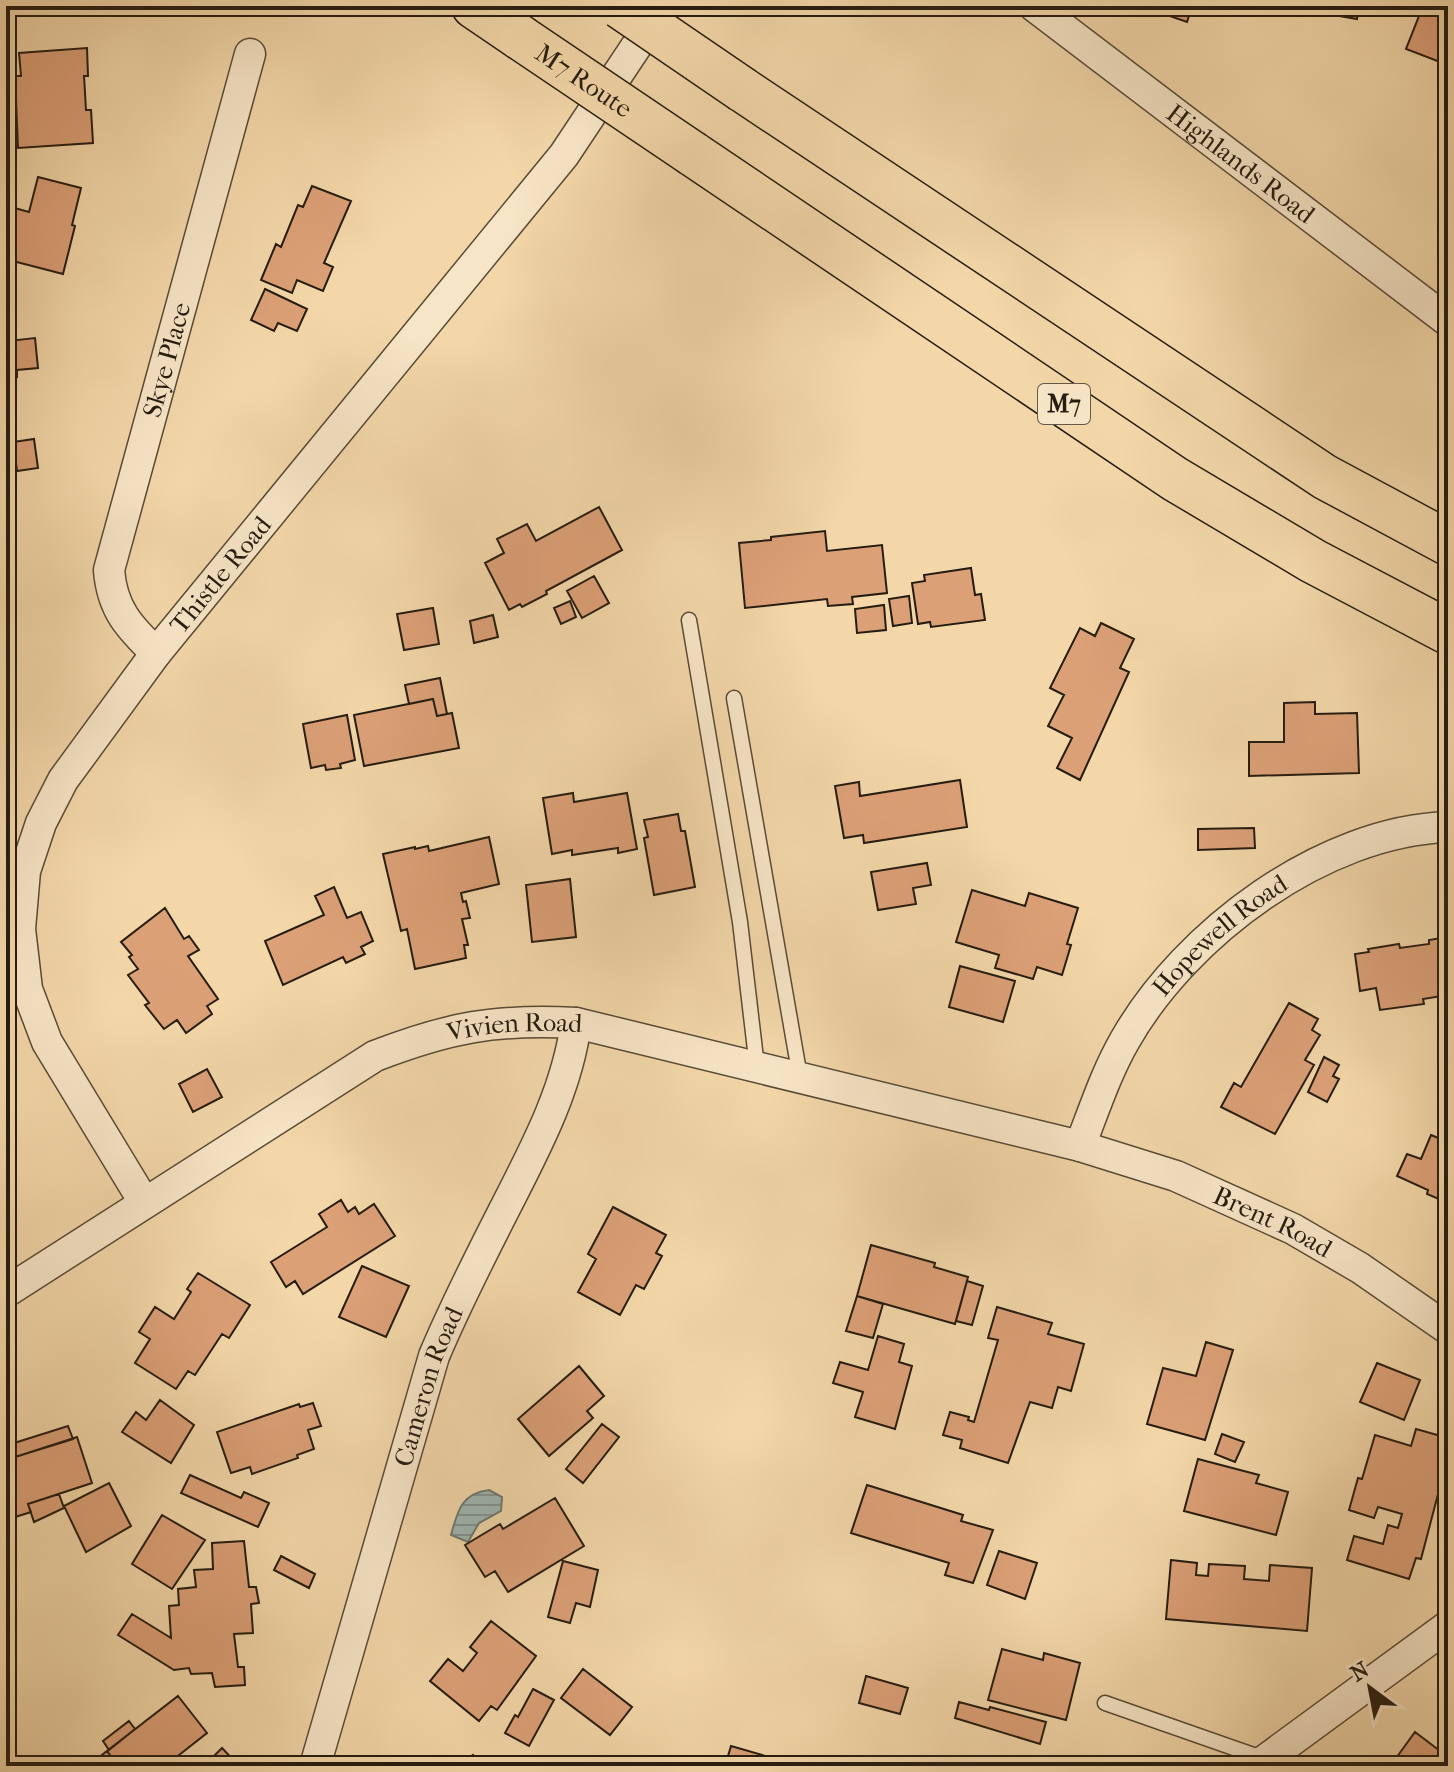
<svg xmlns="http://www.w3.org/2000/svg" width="1454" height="1772" viewBox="0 0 1454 1772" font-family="'IM FELL French Canon',serif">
<defs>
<pattern id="water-rules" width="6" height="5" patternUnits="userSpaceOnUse" patternTransform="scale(2)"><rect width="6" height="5" fill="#9fb7b3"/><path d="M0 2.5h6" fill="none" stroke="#819490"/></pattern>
</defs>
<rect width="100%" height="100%" fill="#f3d7a9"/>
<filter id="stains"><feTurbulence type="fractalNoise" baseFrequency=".0025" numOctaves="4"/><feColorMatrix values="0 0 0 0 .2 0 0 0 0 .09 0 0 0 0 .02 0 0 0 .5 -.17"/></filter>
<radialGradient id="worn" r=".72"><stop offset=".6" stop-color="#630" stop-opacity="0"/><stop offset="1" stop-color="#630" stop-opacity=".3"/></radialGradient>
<path fill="url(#water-rules)" stroke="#6e7972" stroke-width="2" d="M489 1490 502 1497 501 1511 479 1523 468 1542 451 1535C458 1510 461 1494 489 1490Z"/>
<path fill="#dca077" stroke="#251c11" stroke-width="2" d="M1141 6H1192L1187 22Z
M1312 6H1359L1357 19 1311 11Z
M1423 6H1439L1448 9V65L1406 49Z
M87 48 88 76H84L86 110H91L93 143 18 148 15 76H21L19 53Z
M38 177 81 188 72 225 75 226 63 274 9 260 13 243 6 241V226L11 207 29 212Z
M312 186 351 201 324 263 333 267 323 291 297 280 292 293 261 280 276 244 281 247 298 205 303 207Z
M265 289 307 309 297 331 278 323 274 331 251 320Z
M6 314 9 341 35 338 38 368 17 370V377L7 378 6 371Z
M34 439 38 468 17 471 13 442Z
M599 507 622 550 546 591 547 594 522 607 520 604 509 610 485 563 504 553 497 539 527 524 536 541Z
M825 531 827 551 882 545 887 593 852 597 853 604 828 606 827 599 745 608 739 543 771 540V537Z
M971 568 975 595 981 594 985 620 931 627 930 622 918 624 912 583 925 581 924 575Z
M594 576 609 603 582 618 567 591Z
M909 596 912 623 893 626 889 599Z
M570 601 576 617 561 624 554 608Z
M884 605 886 630 857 633 855 609Z
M433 608 439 644 404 650 397 614Z
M493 615 498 637 474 643 470 621Z
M1101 623 1134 639 1120 668 1129 672 1080 780 1057 768 1072 738 1048 726 1064 695 1050 688 1080 628 1095 636Z
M440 678 447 714 437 716 433 699 409 704 405 685Z
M433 699 437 716 452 713 459 748 364 766 354 715Z
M1315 702V714L1357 713 1359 773 1249 776V742H1284V703Z
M347 715 355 760 340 764 341 768 326 770 325 765 311 768 303 724Z
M960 780 967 827 864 843 863 835 844 838 835 786 859 782 860 796Z
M573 793 574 802 627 793 637 849 618 853V848L572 855V850L552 854 543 798Z
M678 814 681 831H685L695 887 654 895 644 838 648 837 644 820Z
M1254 828 1255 848 1198 850V829Z
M489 837 499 884 461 893 463 902 466 901 470 918 462 919 468 945H464L466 958 415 969 407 929 401 931 383 854 415 847V849L428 846 429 851Z
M927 863 931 885 913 888 916 904 878 910 871 872Z
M570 879 576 937 532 942 526 885Z
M334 887 347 918 361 912 373 941 361 947 365 954 346 963 343 957 283 985 265 941 324 915 315 896Z
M972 890 1025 906 1029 893 1078 908 1067 944 1071 945 1062 975 1037 967 1033 979 995 968 999 955 956 942Z
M165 908 184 939 189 936 199 950 188 956 218 999 207 1006 212 1014 186 1033 177 1020 164 1029 145 1005 149 1003 128 975 138 969 129 957 132 955 121 942Z
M1448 937V995L1423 999 1424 1004 1380 1010 1376 988 1360 991 1355 954 1369 952 1368 949 1399 944 1400 948 1429 944V940Z
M960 966 1015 981 1003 1022 949 1007Z
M1289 1003 1318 1019 1312 1030 1320 1035 1305 1060 1314 1065 1275 1134 1221 1107 1234 1083 1241 1087Z
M1324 1057 1339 1065 1333 1076 1339 1079 1327 1102 1308 1092Z
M207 1069 222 1097 193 1112 179 1084Z
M1431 1135 1448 1142V1203L1427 1194 1428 1190 1397 1176 1407 1154 1421 1159Z
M341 1200 348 1212 355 1207 359 1214 374 1204 395 1236 303 1294 295 1281 286 1287 271 1262 327 1227 319 1214Z
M613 1207 666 1235 656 1253 662 1256 644 1289 636 1285 620 1315 578 1292 596 1259 588 1254Z
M871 1245 935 1263 934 1267 968 1277 955 1324 857 1296Z
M362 1266 409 1286 386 1337 339 1317Z
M198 1273 250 1305 229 1338 222 1334 195 1375 188 1371 176 1389 135 1363 150 1339 139 1332 155 1307 174 1319 191 1292 187 1289Z
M967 1281 983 1286 972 1325 956 1321Z
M857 1296 883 1304 873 1338 846 1331Z
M997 1307 1052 1323 1048 1334 1084 1344 1071 1391 1058 1387 1052 1408 1030 1402 1008 1463 960 1448 962 1440 943 1435 950 1412 969 1417 968 1420 974 1422 998 1340 988 1338Z
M878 1336 904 1344 899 1362 912 1366 895 1429 855 1417 863 1392 833 1383 840 1362 868 1370Z
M1206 1342 1233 1350 1205 1440 1147 1424 1163 1368 1196 1376Z
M1377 1363 1420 1380 1404 1420 1360 1402Z
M579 1366 604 1396 587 1411 593 1418 549 1456 518 1419Z
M160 1400 194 1425 171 1463 122 1432 136 1412 146 1420Z
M313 1403 321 1426 308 1430 314 1449 297 1455 298 1458 252 1474 250 1467 231 1473 217 1432 299 1404 300 1407Z
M602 1424 619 1437 583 1483 566 1469Z
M68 1426 73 1439 12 1458 8 1445Z
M1416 1429 1448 1438V1456L1421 1559 1416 1558 1409 1579 1347 1560 1354 1536 1383 1544 1388 1525 1398 1528 1402 1514 1378 1507 1374 1518 1349 1510 1358 1478 1362 1479 1375 1435 1411 1446Z
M1222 1434 1244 1442 1235 1462 1215 1454Z
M77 1437 92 1483 28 1504 31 1512 12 1518 6 1500V1457L11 1455 12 1458Z
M1198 1459 1259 1475 1256 1483 1288 1492 1276 1535 1184 1511Z
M190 1475 241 1498 244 1492 269 1503 258 1527 181 1493Z
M109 1483 131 1526 86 1552 64 1506Z
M867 1485 963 1515 961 1521 993 1530 973 1583 945 1575 949 1563 851 1533Z
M59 1494 64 1508 34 1522 28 1504Z
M555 1498 584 1546 508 1592 495 1571 485 1577 465 1545 500 1524 503 1529Z
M162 1515 205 1540 172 1589 132 1564Z
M244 1541 249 1587H256L259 1603 251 1604 253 1633 234 1634 238 1667H244L245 1685 215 1687 212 1673 191 1674 189 1668 174 1670 118 1635 132 1614 171 1638 169 1606 179 1605 178 1589 196 1587 194 1570 213 1569 212 1543Z
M999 1551 1037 1563 1025 1599 987 1585Z
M281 1556 315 1574 309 1588 274 1570Z
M1171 1560 1197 1563 1196 1575 1208 1576 1209 1564 1245 1566 1244 1579 1269 1581 1270 1565 1312 1568 1307 1631 1166 1619Z
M563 1561 598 1570 590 1607 576 1603 570 1623 548 1617Z
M491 1621 536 1656 497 1710 491 1706 479 1721 430 1681 448 1659 463 1671 477 1653 470 1647Z
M1002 1649 1043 1660 1044 1653 1080 1663 1066 1720 988 1700Z
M583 1669 632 1707 610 1735 561 1698Z
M866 1676 908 1688 900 1714 859 1703Z
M533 1689 554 1700 529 1746 505 1733 515 1715 518 1717Z
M178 1696 207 1733 165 1766H118L107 1751Z
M959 1702 989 1710 990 1707 1046 1722 1040 1744 955 1718Z
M129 1721 135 1729 109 1750 103 1741Z
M1415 1732 1448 1757V1766H1401L1394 1761Z
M731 1746 800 1766H725Z
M222 1748 239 1766H204Z
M107 1751 118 1766H88Z
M473 1755 482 1766H459Z"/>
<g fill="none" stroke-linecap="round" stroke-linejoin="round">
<g stroke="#584b37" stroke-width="17">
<path id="lane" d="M689 620 740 922 757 1067
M734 698 800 1077
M1105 1703 1265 1759"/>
</g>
<g stroke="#584b37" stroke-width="33">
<g id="street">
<path id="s1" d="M1034 6 1448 321"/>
<path id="s2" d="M156 653C129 627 112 609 109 570L250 54"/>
<path id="s3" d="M1080 1146C1094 1110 1106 1073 1125 1040 1186 933 1323 831 1448 827"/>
<path id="s4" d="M144 1202 47 1042 27 989 20 929 25 871 41 823 63 780 156 653 564 155 663 6"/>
<path id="s5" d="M6 1292 375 1056C450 1027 495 1019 576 1023L1080 1146 1176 1176 1293 1229 1360 1268 1448 1329"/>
<path id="s6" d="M315 1766 434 1356C455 1306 479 1259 503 1212 534 1151 567 1091 576 1023"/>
<path d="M1257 1766 1448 1626"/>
</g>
</g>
<g stroke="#251c11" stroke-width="47">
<path id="highway" d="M474 6 521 38
M743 90 1325 477 1448 543
M693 154 1175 479 1313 561 1448 632"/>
</g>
<use href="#lane" stroke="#f7e5c7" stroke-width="14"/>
<use href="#street" stroke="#f7e5c7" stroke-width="30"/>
<use href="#highway" stroke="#f3d7a9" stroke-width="44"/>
<g stroke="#251c11" stroke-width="47" stroke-linecap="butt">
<g id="highway-bridge">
<path d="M620 6 743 90"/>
<path id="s7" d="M521 38 693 154"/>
</g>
</g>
<use href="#highway-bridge" stroke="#f3d7a9" stroke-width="44"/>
</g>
<g text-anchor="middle" stroke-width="6" stroke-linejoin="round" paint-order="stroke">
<rect fill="#f7e5c7" stroke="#645848" stroke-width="2" x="1038" y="384" width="52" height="40" rx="6"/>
<g font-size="24" font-weight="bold" fill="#251c11">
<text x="1064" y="412">M7</text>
</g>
<g font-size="26" fill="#251c11" stroke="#f7e5c7">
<text dy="9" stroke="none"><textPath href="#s7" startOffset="76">M7 Route</textPath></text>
<text dy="9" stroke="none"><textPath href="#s1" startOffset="260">Highlands Road</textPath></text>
<text dy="9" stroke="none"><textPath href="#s2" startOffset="316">Skye Place</textPath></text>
<text dy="9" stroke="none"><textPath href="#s4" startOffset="720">Thistle Road</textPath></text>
<text dy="9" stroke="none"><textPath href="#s3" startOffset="258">Hopewell Road</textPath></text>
<text dy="9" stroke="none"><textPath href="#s5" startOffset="582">Vivien Road</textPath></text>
<text dy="9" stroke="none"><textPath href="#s5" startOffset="1370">Brent Road</textPath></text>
<text dy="9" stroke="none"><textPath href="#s6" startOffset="396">Cameron Road</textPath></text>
</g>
</g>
<rect width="1454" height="1772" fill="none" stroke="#f3d7a9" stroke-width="32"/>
<rect x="8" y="8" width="1438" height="1756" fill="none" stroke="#251c11" stroke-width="4"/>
<rect x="16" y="16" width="1422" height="1740" fill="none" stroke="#251c11" stroke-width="2"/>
<g transform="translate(1370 1688) rotate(328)" stroke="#f7e5c7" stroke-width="6" paint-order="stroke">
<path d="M0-6L14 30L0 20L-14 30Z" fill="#251c11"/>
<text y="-12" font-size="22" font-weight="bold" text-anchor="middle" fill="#251c11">N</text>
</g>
<rect width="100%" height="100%" filter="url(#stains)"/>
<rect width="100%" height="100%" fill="url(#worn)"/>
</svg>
